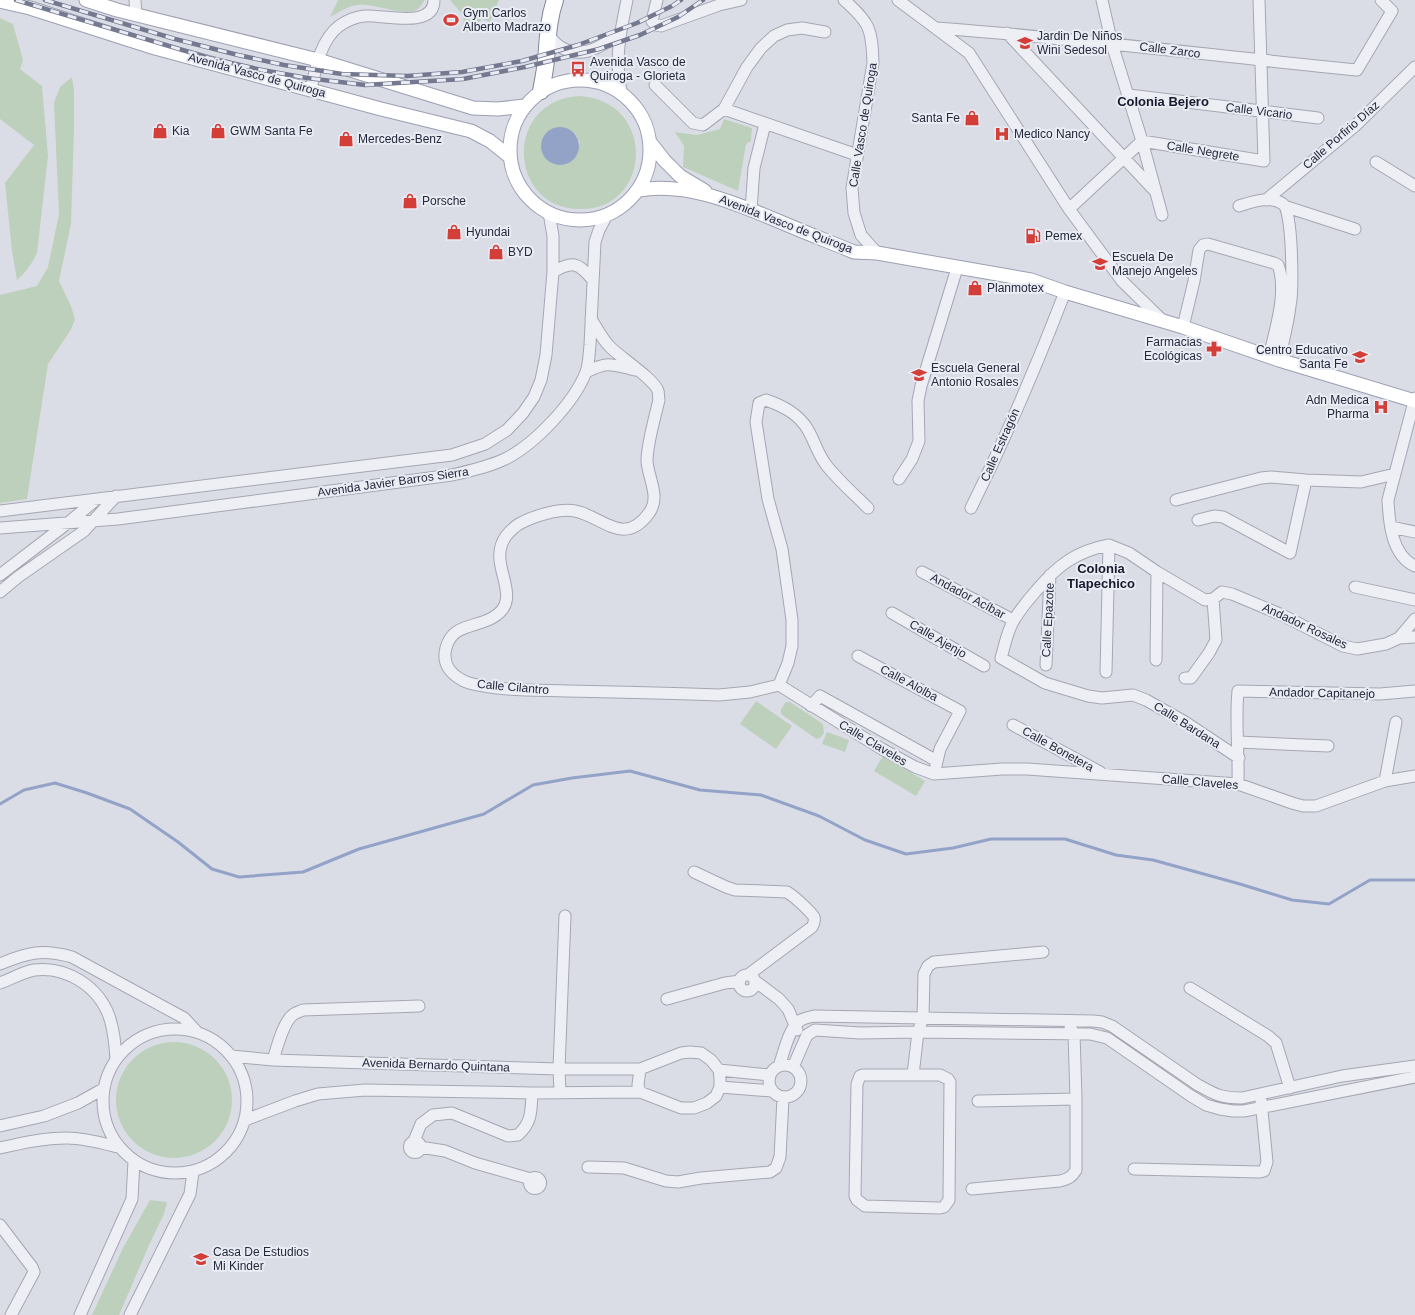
<svg xmlns="http://www.w3.org/2000/svg" width="1415" height="1315" viewBox="0 0 1415 1315" font-family="Helvetica,sans-serif">
<rect width="100%" height="100%" fill="#dbdde6"/>
<path fill="#bdd0bc" fill-rule="evenodd" d="M338 0H424V1C422 4 420 8 416 10 406 17 373 3 358 5 348 6 339 12 330 17Z
M450 0H499L490 22 482 19 469 33 462 29C467 13 459 12 450 0Z
M0 18 13 24 23 60 20 69 42 86 48 156 37 253C32 264 26 272 17 280L12 251 5 183 34 145 0 119Z
M72 77 74 91V129L71 224 59 281 71 306 75 320 70 331 48 364 27 499 0 503V295L37 286 48 267 59 214 54 103 60 87Z
M579 96C656 100 653 208 582 209 508 211 502 101 579 96ZM546 133H575L580 143 553 164C541 157 538 144 546 133Z
M724 119 752 128 751 141 746 144 738 191 683 167 684 146 675 132 697 135 720 129Z
M756 701 792 726 776 749 740 724Z
M786 702H790L823 724 824 733 821 737 817 739 815 738 781 714V709Z
M827 732 849 740 845 752 822 744Z
M883 756 925 781 916 796 874 771Z
M116 1100a58 58 0 1 1 116 0a58 58 0 1 1-116 0Z
M150 1200 167 1202 164 1214 150 1243 119 1315H92L123 1248Z"/>
<path fill="#93a3c8" d="M541 146a19 19 0 1 1 38 0a19 19 0 1 1-38 0Z"/>
<g fill="none" stroke-linecap="round" stroke-linejoin="round">
<path stroke="#93a3c8" stroke-width="3" d="M0 804 24 790 55 783 87 793 130 809 178 842 212 869 239 877 303 872 359 849 484 814 533 785 572 778 630 771 700 790 761 795 819 816 865 840 906 854 953 848 991 839H1065L1116 855 1153 860 1240 884 1292 900 1329 904 1370 880H1415"/>
<g stroke="#a4a7b3" stroke-width="13">
<path id="minor" d="M135 0 136 15
M657 0 652 21 656 25 661 26 719 5 741 0
M844 0C870 23 872 29 873 63L852 188 854 213 861 235 877 253
M898 0 969 53 1069 209 1122 281 1163 321
M1102 0 1112 44 1142 141 1162 215
M936 28C1076 38 1216 56 1357 70L1392 11 1381 0
M1007 33 1154 190
M547 34C551 38 555 43 559 46 582 61 601 46 620 34
M655 85 693 123 703 125 724 109 747 67 761 48 774 36 787 30 802 28 825 32
M311 89C316 68 320 41 339 26 346 21 356 17 364 16 382 14 434 30 434 0
M622 95C614 60 620 34 627 0
M1129 95 1318 118
M724 109 857 155
M1376 162 1415 186
M1266 200 1355 126 1415 67
M1239 206C1252 202 1271 195 1283 204 1293 211 1293 292 1290 306 1288 324 1283 342 1279 360
M1287 207 1355 229
M1069 209 1142 141 1264 161 1259 0
M751 210 754 168 765 124
M553 272C572 261 578 262 592 279
M591 319C597 328 602 339 610 347 620 357 655 380 658 391 659 393 658 397 659 400 655 417 647 444 647 461 648 478 661 497 649 513 624 548 602 516 575 511 560 508 533 516 519 524 514 527 510 531 506 536 501 543 499 551 500 560 502 581 518 604 492 618 474 628 452 624 446 648 444 655 445 663 449 669 453 675 462 681 469 683 499 691 536 690 567 691 618 692 668 693 719 695L750 692 779 685
M1183 327 1194 281 1199 250 1203 245 1208 244 1274 263 1278 265C1288 292 1275 330 1269 357
M586 372C608 361 611 364 635 370
M1415 398 1388 500C1389 523 1392 556 1415 566
M899 479 912 459 919 441 918 401 921 386 957 268
M1176 500 1261 478 1271 477 1306 480 1361 482 1395 474
M971 508C1006 437 1037 365 1065 292
M0 511 452 455 485 444 507 430 523 413 534 397 541 380 546 355 553 272V236L549 213
M1198 520 1214 516 1223 517 1290 553 1306 480
M1391 527 1415 532
M0 528 118 519 452 475C470 471 488 467 505 459 534 445 574 403 586 372 589 364 589 354 590 345L595 242 599 230 607 215
M1109 545C1076 551 1057 566 1036 591 1028 600 1020 610 1014 620 1007 631 1005 645 1001 658L1045 683 1088 696 1102 698 1133 695 1146 700 1185 722 1239 758
M1109 545 1129 553 1157 572 1205 600 1213 599
M922 572 1013 620
M0 575 69 522 97 499
M1355 587 1415 600
M0 592 18 577 84 531 116 496
M1213 599 1222 592 1232 594 1280 614 1343 646 1357 649 1386 644 1399 638 1415 619
M892 613 984 666
M1399 638 1415 637
M858 656 960 711 940 749 934 774
M1156 660 1157 572
M1046 665 1050 575
M1106 672 1109 545
M1185 678H1191L1209 653 1216 640 1213 599
M779 685 882 749 915 767 934 774 1002 769H1027L1238 784 1292 803 1303 806H1316L1385 781 1415 776
M779 685 788 663 792 646V620L782 549 768 499 756 422 759 403 766 400C783 406 799 414 808 430 815 442 818 455 827 466 839 481 854 494 868 508
M811 706 820 696 937 761
M1013 725 1100 772
M1238 742 1328 746
M1385 781 1396 722
M1238 784C1239 753 1235 722 1238 691L1380 694 1415 691
M694 872 726 887 735 890 787 892C794 896 810 911 814 917 815 921 814 924 812 927L748 975
M0 964C29 952 42 949 72 957L184 1018 197 1032
M739 983a8 8 0 1 1 16 0a8 8 0 1 1-16 0Z
M755 981 779 999 788 1009 797 1030
M0 983C11 979 23 972 34 970 66 966 98 986 109 1016 114 1030 115 1044 116 1059
M1190 988 1268 1036 1276 1043 1290 1088
M667 999 725 983 740 981
M103 1101a72 72 0 1 1 144 0a72 72 0 1 1-144 0Z
M231 1056 273 1060 559 1069H640
M273 1060C277 1048 283 1021 294 1014 297 1012 301 1011 303 1010L419 1006
M769 1081a16 16 0 1 1 32 0a16 16 0 1 1-32 0Z
M779 1066C784 1053 789 1026 801 1020 805 1018 810 1017 814 1016L1093 1021 1102 1022 1112 1026 1198 1085C1216 1095 1221 1098 1242 1098L1342 1076 1415 1066
M793 1067 807 1035 815 1030 860 1033 918 1032 1090 1034 1107 1038 1191 1096 1206 1105 1220 1109 1233 1111H1244L1415 1077
M719 1070 770 1075
M863 1075H940L948 1079 950 1082 949 1200 944 1207 940 1208 865 1206 857 1200 855 1196 857 1084 860 1076Z
M913 1075 918 1032 923 1018 924 974 928 966 934 962 1043 952
M720 1087 772 1091
M560 1092 559 1069 565 916
M978 1101 1076 1099
M245 1120 295 1101 318 1094 365 1090 532 1093 640 1092 681 1108H694L707 1103 716 1096 720 1087V1079L719 1070 711 1060 701 1053 690 1052 681 1053 640 1069 638 1085 640 1092
M0 1126 44 1116 78 1103 103 1089
M414 1141 421 1124 433 1115 452 1113 508 1136 518 1135C532 1122 531 1112 532 1093
M409.5 1147a5.5 5.5 0 1 1 11 0a5.5 5.5 0 1 1-11 0Z
M420 1147 445 1151 475 1163 531 1179
M0 1148C22 1143 44 1138 67 1138 84 1138 102 1143 118 1147
M588 1167 624 1168 666 1181 678 1182 701 1178 770 1172 776 1168 780 1157 783 1098
M1134 1169 1260 1172 1264 1171 1267 1162 1261 1100
M529.5 1183a5.5 5.5 0 1 1 11 0a5.5 5.5 0 1 1-11 0Z
M972 1189 1060 1181C1068 1179 1072 1177 1076 1170V1099L1074 1033 1070 1028
M0 1225 32 1267 34 1272 11 1315
M80 1315 132 1199 134 1161
M130 1315 190 1194 193 1172"/>
</g>
<g stroke="#9a9fb2" stroke-width="15">
<path id="major" d="M86 0 117 10 318 60 473 108 498 109 525 106
M0 1 30 8 155 48 381 109 471 131 490 141 510 157
M510 150a70 70 0 1 1 140 0a70 70 0 1 1-140 0Z
M650 142 664 160 680 176 705 191
M639 190C689 182 737 204 783 223 806 233 830 242 854 252L877 253 1031 280 1065 292 1183 327 1279 360 1415 401"/>
</g>
<g stroke="#82879d" stroke-width="18">
<path id="highway" d="M541 91C543 81 545 70 546 60 548 39 548 20 555 0"/>
</g>
<use href="#minor" stroke="#eeeff4" stroke-width="11"/>
<use href="#major" stroke="#fff" stroke-width="13"/>
<use href="#highway" stroke="#fff" stroke-width="16"/>
<g stroke="#747990" stroke-width="4.5">
<path id="rail" d="M16 0 209 58 262 70 307 78 365 85 463 79 525 67 599 49 640 35 678 17 703 0
M45 0 175 39 238 55 284 65 342 74 407 76 462 72 522 61 578 45 637 23 672 6 681 0"/>
</g>
<use href="#rail" stroke="#eaecf4" stroke-width="3" stroke-dasharray="9" stroke-linecap="butt"/>
</g>
<defs>
<g id="stadium-bare" transform="scale(1.2)"><path d="M0-5a6.5 5 0 1 0 0 10a6.5 5 0 1 0 0-10ZM-3.5-1.8h7v3.6h-7Z" fill="#d33e38" stroke="#eaecf4" stroke-width="2.5" paint-order="stroke"/></g>
<g id="school-bare" transform="scale(1.2)"><path d="M0-5L7-2L0 1L-7-2ZM-4 1L0 2.5L4 1V4Q0 6-4 4Z" fill="#d33e38" stroke="#eaecf4" stroke-width="2.5" paint-order="stroke"/></g>
<g id="bus-bare" transform="scale(1.2)"><path d="M-5-6H5V4H4V6H2V4H-2V6H-4V4H-5ZM-3.5-4V0h7V-4ZM-3.5 1.2v1.5H-2V1.2ZM2 1.2v1.5H3.5V1.2Z" fill="#d33e38" stroke="#eaecf4" stroke-width="2.5" paint-order="stroke"/></g>
<g id="shop-bare" transform="scale(1.2)"><path d="M-5-2.5h2.3a2.7 3.5 0 0 1 5.4 0H5L5.5 6h-11ZM-1.5-2.5h3a1.5 2.3 0 0 0-3 0Z" fill="#d33e38" stroke="#eaecf4" stroke-width="2.5" paint-order="stroke"/></g>
<g id="hospital-bare" transform="scale(1.2)"><path d="M-5-5h3v3.5h4V-5h3V5h-3V1.5h-4V5h-3Z" fill="#d33e38" stroke="#eaecf4" stroke-width="2.5" paint-order="stroke"/></g>
<g id="fuel-bare" transform="scale(1.2)"><path d="M-5.5-6h7V0h2V4h1.3V-2.5L3-4.5l.8-.8L6-3V5H2.5V1h-1V6h-7ZM-4.2-4.7v3.2H.2V-4.7Z" fill="#d33e38" stroke="#eaecf4" stroke-width="2.5" paint-order="stroke"/></g>
<g id="pharmacy-bare" transform="scale(1.2)"><path d="M-2-6h4v4h4v4h-4v4h-4v-4h-4v-4h4Z" fill="#d33e38" stroke="#eaecf4" stroke-width="2.5" paint-order="stroke"/></g>
</defs>
<g fill-rule="evenodd">
<use href="#stadium-bare" x="451" y="20"/>
<use href="#school-bare" x="1025" y="43"/>
<use href="#bus-bare" x="578" y="69"/>
<use href="#shop-bare" x="972" y="118"/>
<use href="#shop-bare" x="160" y="131"/>
<use href="#shop-bare" x="218" y="131"/>
<use href="#hospital-bare" x="1002" y="134"/>
<use href="#shop-bare" x="346" y="139"/>
<use href="#shop-bare" x="410" y="201"/>
<use href="#shop-bare" x="454" y="232"/>
<use href="#fuel-bare" x="1033" y="236"/>
<use href="#shop-bare" x="496" y="252"/>
<use href="#school-bare" x="1100" y="264"/>
<use href="#shop-bare" x="975" y="288"/>
<use href="#pharmacy-bare" x="1214" y="349"/>
<use href="#school-bare" x="1360" y="357"/>
<use href="#school-bare" x="919" y="375"/>
<use href="#hospital-bare" x="1381" y="407"/>
<use href="#school-bare" x="201" y="1259"/>
</g>
<g text-anchor="middle" stroke-width="4" stroke-linejoin="round" paint-order="stroke">
<g font-size="12" fill="#24293c" stroke="#eaecf4" text-anchor="start">
<text x="463" y="17">Gym Carlos<tspan x="463" dy="14">Alberto Madrazo</tspan></text>
<text x="1037" y="40">Jardin De Niños<tspan x="1037" dy="14">Wini Sedesol</tspan></text>
<text x="590" y="66">Avenida Vasco de<tspan x="590" dy="14">Quiroga - Glorieta</tspan></text>
<text x="960" y="122" text-anchor="end">Santa Fe</text>
<text x="172" y="135">Kia</text>
<text x="230" y="135">GWM Santa Fe</text>
<text x="1014" y="138">Medico Nancy</text>
<text x="358" y="143">Mercedes-Benz</text>
<text x="422" y="205">Porsche</text>
<text x="466" y="236">Hyundai</text>
<text x="1045" y="240">Pemex</text>
<text x="508" y="256">BYD</text>
<text x="1112" y="261">Escuela De<tspan x="1112" dy="14">Manejo Angeles</tspan></text>
<text x="987" y="292">Planmotex</text>
<text x="1202" y="346" text-anchor="end">Farmacias<tspan x="1202" dy="14">Ecológicas</tspan></text>
<text x="1348" y="354" text-anchor="end">Centro Educativo<tspan x="1348" dy="14">Santa Fe</tspan></text>
<text x="931" y="372">Escuela General<tspan x="931" dy="14">Antonio Rosales</tspan></text>
<text x="1369" y="404" text-anchor="end">Adn Medica<tspan x="1369" dy="14">Pharma</tspan></text>
<text x="213" y="1256">Casa De Estudios<tspan x="213" dy="14">Mi Kinder</tspan></text>
</g>
<g font-size="12" fill="#24293c" stroke="#eaecf4">
<text transform="translate(1170 50) rotate(7)" y="4">Calle Zarco</text>
<text transform="translate(257 75) rotate(15)" y="4">Avenida Vasco de Quiroga</text>
<text transform="translate(1259 111) rotate(7)" y="4">Calle Vicario</text>
<text transform="translate(863 125) rotate(-81)" y="4">Calle Vasco de Quiroga</text>
<text transform="translate(1341 135) rotate(-41)" y="4">Calle Porfirio Díaz</text>
<text transform="translate(1203 151) rotate(9)" y="4">Calle Negrete</text>
<text transform="translate(786 224) rotate(21)" y="4">Avenida Vasco de Quiroga</text>
<text transform="translate(1000 445) rotate(-66)" y="4">Calle Estragón</text>
<text transform="translate(393 482) rotate(-8)" y="4">Avenida Javier Barros Sierra</text>
<text transform="translate(968 596) rotate(28)" y="4">Andador Acíbar</text>
<text transform="translate(1048 620) rotate(-87)" y="4">Calle Epazote</text>
<text transform="translate(1305 626) rotate(25)" y="4">Andador Rosales</text>
<text transform="translate(938 639) rotate(30)" y="4">Calle Ajenjo</text>
<text transform="translate(909 683) rotate(28)" y="4">Calle Alolba</text>
<text transform="translate(513 687) rotate(5)" y="4">Calle Cilantro</text>
<text transform="translate(1322 693) rotate(1)" y="4">Andador Capitanejo</text>
<text transform="translate(1187 725) rotate(32)" y="4">Calle Bardana</text>
<text transform="translate(873 743) rotate(31)" y="4">Calle Claveles</text>
<text transform="translate(1058 749) rotate(29)" y="4">Calle Bonetera</text>
<text transform="translate(1200 782) rotate(5)" y="4">Calle Claveles</text>
<text transform="translate(436 1065) rotate(2)" y="4">Avenida Bernardo Quintana</text>
</g>
<g font-size="13" font-weight="bold" fill="#171a2d" stroke="#eaecf4">
<text x="1163" y="106">Colonia Bejero</text>
<text x="1101" y="573">Colonia<tspan x="1101" dy="15">Tlapechico</tspan></text>
</g>
</g>
</svg>
